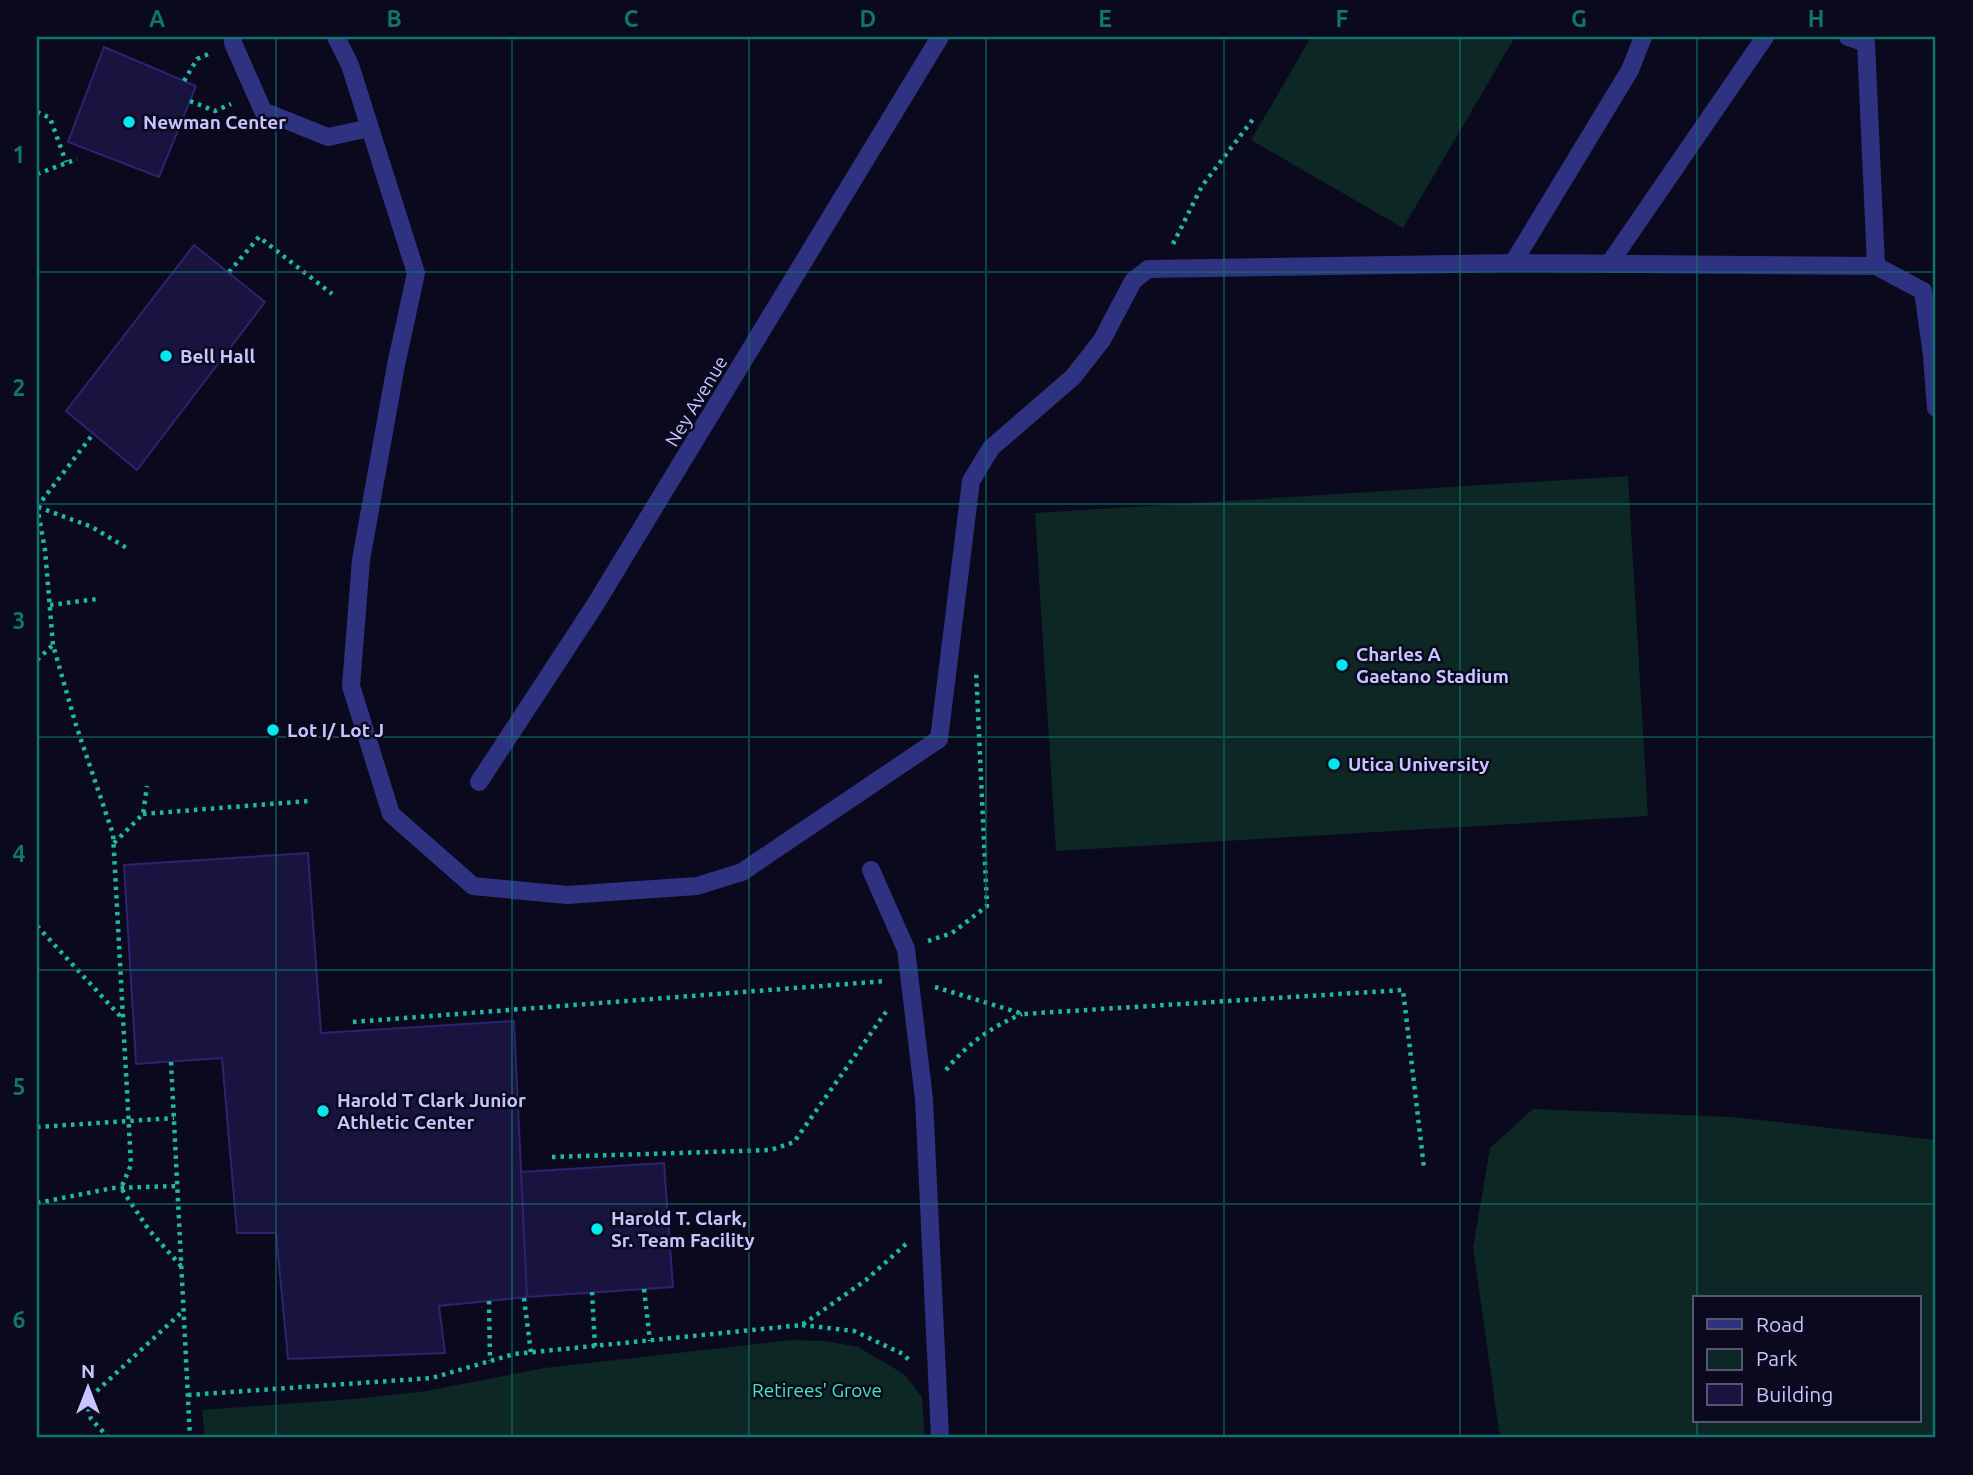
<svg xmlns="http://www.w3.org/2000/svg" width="1973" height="1475" viewBox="0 0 1973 1475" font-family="Ubuntu,sans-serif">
<rect width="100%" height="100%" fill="#0b091d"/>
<path fill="#0c2724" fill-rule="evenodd" d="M1311 37H1515L1403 228 1251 140Z
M1628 476 1648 816 1056 851 1035 513Z
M1533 1109 1733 1117 1936 1140V1438H1500L1473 1248 1490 1148ZM1919 1298V1421H1695V1298Z
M792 1340 825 1341 858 1347 904 1374 922 1397 925 1438H205L202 1410 353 1399 426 1391 544 1368Z"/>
<path fill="#19143f" stroke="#2d236e" stroke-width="2" d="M104 47 196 86 159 177 68 142Z
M194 245 265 302 137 470 66 411Z
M308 853 321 1033 514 1021 527 1297 439 1306 445 1353 288 1359 276 1233H237L222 1058 136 1064 124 865Z
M664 1163 673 1287 527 1297 521 1172Z"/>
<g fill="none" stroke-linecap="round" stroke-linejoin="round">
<path stroke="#21b8a3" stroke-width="4.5" stroke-dasharray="3.5 5" stroke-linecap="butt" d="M184 81 197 59 211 53
M190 101 215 111 231 104
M37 112 50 118 66 162
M37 174 77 159
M1173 244 1202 186 1254 118
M229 272 259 237 332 294
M37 506 45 550 53 645 76 725 113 834 131 1165 121 1188 149 1230 181 1266
M37 507 93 434
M38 507 92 527 130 550
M50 605 97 599
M37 660 53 645
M143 814 309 801
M114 843 143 814 147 786
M37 926 121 1017
M928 941 952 933 987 906 976 670
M935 987 1023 1014 1403 990 1424 1168
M353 1022 886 981
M171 1062 190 1438
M946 1070C967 1044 991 1027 1022 1014
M37 1127 174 1118
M552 1157 771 1150 794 1142 888 1009
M37 1203 113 1188 177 1186
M644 1289 650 1341
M592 1292 595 1347
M524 1298 531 1353
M489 1301 490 1361
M802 1325 854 1331 903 1354 911 1362
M188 1395 432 1378 514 1354 802 1325 866 1280 906 1244
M109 1438 91 1419 86 1401 183 1311"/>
<path stroke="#2f3281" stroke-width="18" d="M233 37V43L263 111 328 137 370 128
M336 37 350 65 416 273 396 365 361 560 351 686 391 814 473 886 567 895 697 886 742 872 939 739 971 481 991 448 1073 377 1102 340 1133 281 1148 269 1513 263 1630 70 1643 37
M1513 263 1876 266 1866 43 1848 37
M1609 264 1765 37
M1876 266 1923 291 1932 355 1936 408
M871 870 906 949 924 1099 940 1438"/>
<path stroke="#2f3281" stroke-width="18" d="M479 782 595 605 940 37"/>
</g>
<path fill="none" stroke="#0f766e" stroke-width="2" stroke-opacity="0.55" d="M276 37V1438M512 37V1438M749 37V1438M986 37V1438M1224 37V1438M1460 37V1438M1697 37V1298M37 272H1936M37 504H1936M37 737H1936M37 970H1936M37 1204H1936M1697 1421V1438"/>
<g fill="#00e9f0" stroke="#0b091d" stroke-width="2.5">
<circle cx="129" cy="122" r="7"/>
<circle cx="166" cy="356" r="7"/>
<circle cx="1342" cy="665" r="7"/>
<circle cx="273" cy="730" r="7"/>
<circle cx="1334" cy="764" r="7"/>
<circle cx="323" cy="1111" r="7"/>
<circle cx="597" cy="1229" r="7"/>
</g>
<g text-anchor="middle" stroke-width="5" stroke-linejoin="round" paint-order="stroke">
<g font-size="19" font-weight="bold" fill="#c7c5ff" stroke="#0b091d" text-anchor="start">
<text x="143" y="129">Newman Center</text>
<text x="180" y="363">Bell Hall</text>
<text x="1356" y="661">Charles A<tspan x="1356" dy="22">Gaetano Stadium</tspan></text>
<text x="287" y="737">Lot I/ Lot J</text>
<text x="1348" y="771">Utica University</text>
<text x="337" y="1107">Harold T Clark Junior<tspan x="337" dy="22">Athletic Center</tspan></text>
<text x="611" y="1225">Harold T. Clark,<tspan x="611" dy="22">Sr. Team Facility</tspan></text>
</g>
<g font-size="19" fill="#c7c5ff" stroke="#0b091d">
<text transform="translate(696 401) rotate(-59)" y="7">Ney Avenue</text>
</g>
<g font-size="19" fill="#46eab5" stroke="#0b091d">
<text x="817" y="1397">Retirees' Grove</text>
</g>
</g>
<rect width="1973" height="1475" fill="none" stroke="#0b091d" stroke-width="77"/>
<rect x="1693" y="1296" width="228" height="126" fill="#0b091d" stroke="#565477" stroke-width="2"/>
<rect x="1707" y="1319" width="35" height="10" fill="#2f3281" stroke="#565477" stroke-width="2"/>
<text x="1756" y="1332" font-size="21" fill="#c7c5ff">Road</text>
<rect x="1707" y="1349" width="35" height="21" fill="#0c2724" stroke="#565477" stroke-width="2"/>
<text x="1756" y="1366" font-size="21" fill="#c7c5ff">Park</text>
<rect x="1707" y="1384" width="35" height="21" fill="#19143f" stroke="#565477" stroke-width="2"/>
<text x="1756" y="1402" font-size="21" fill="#c7c5ff">Building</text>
<g transform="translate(88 1388)" stroke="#0b091d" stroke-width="5" paint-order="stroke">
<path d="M0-5L12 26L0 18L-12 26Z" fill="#c7c5ff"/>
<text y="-10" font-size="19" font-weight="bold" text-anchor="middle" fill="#c7c5ff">N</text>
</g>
<rect x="38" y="38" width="1896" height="1398" fill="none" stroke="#0f766e" stroke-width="2.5"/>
<g font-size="23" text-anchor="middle" font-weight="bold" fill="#0f766e">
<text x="157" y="27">A</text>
<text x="394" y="27">B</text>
<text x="631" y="27">C</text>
<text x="868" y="27">D</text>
<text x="1105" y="27">E</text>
<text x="1342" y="27">F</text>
<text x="1579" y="27">G</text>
<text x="1816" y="27">H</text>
<text x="19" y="163">1</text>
<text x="19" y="396">2</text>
<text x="19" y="629">3</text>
<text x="19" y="862">4</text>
<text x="19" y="1095">5</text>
<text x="19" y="1328">6</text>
</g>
</svg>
